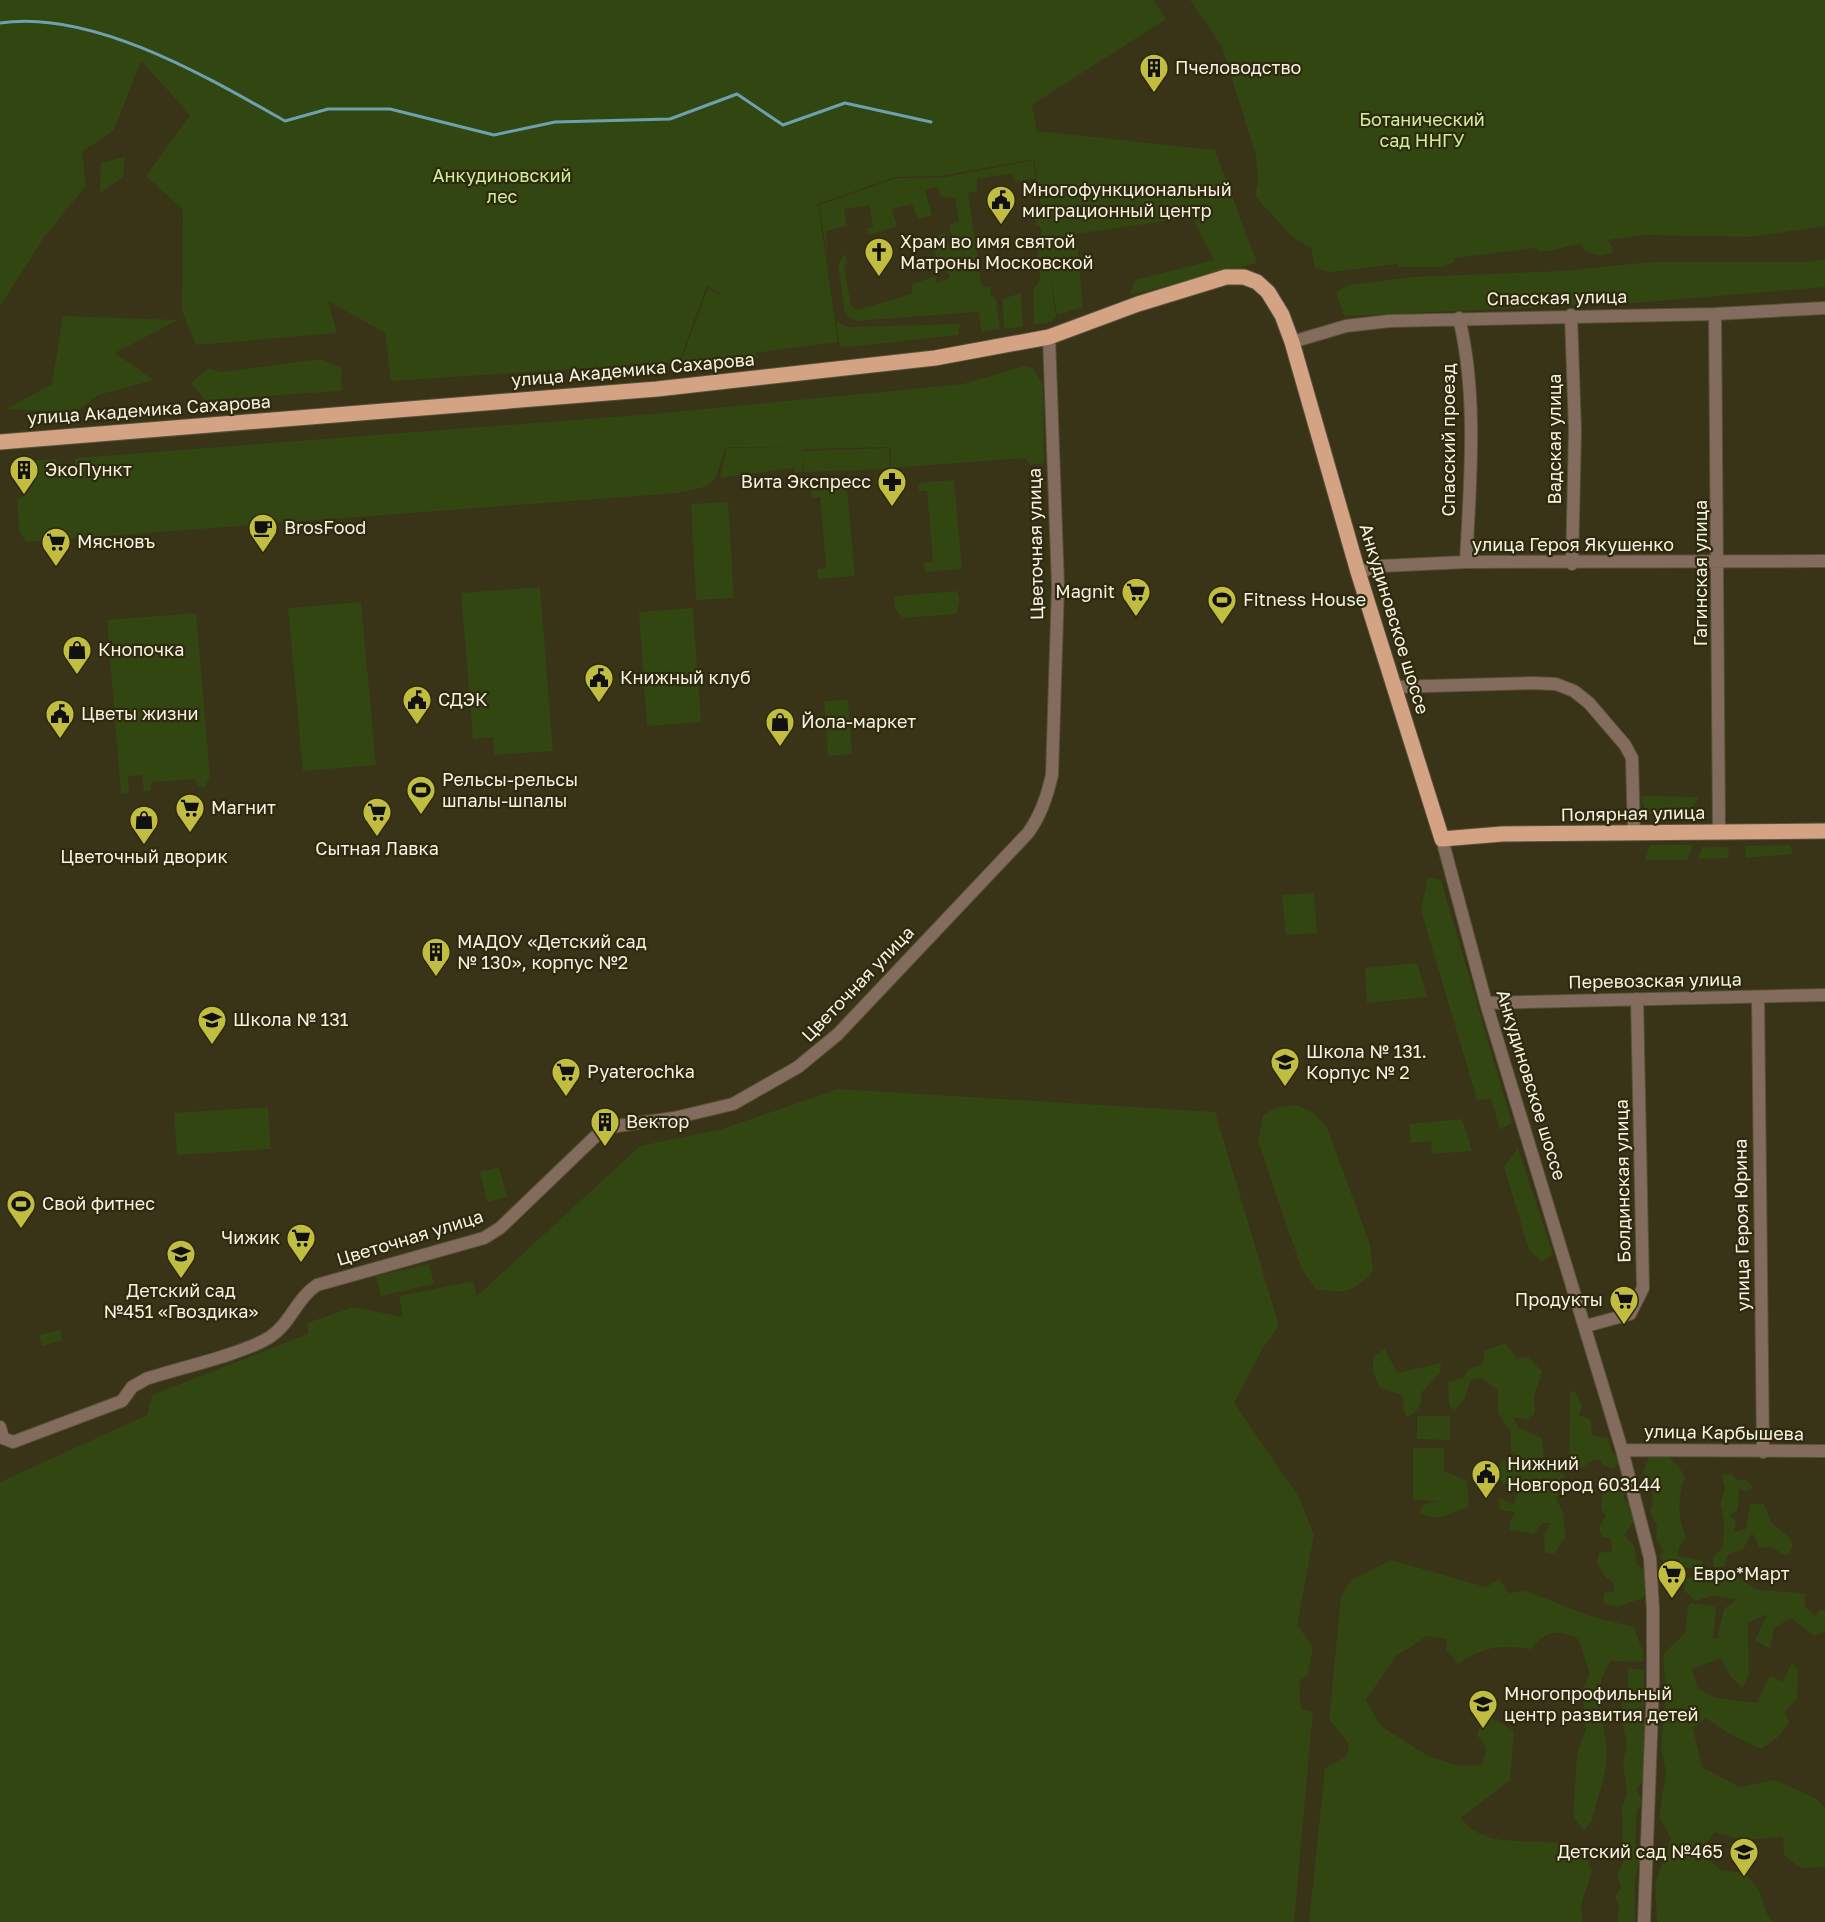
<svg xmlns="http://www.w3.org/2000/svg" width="1825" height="1922" viewBox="0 0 1825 1922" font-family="'Golos Text',sans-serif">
<rect width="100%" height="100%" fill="#393318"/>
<path fill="#324611" d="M0 0H1154L1166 19 1032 105 1037 131 1215 150 1257 263 1130 295 1135 280 1214 260 1192 217 1076 234 1083 307 1057 315 1048 260 1056 316 1052 322 1034 325 1033 290 1040 280 1037 248 1042 229 1036 225 1034 212 1041 205 1034 159 941 176 896 177 818 204 838 342 755 353 760 358 679 365 708 288 729 299 707 286 679 362 391 381 385 333 328 301 337 333 196 345 182 311 183 210 146 176 190 115 141 61 114 130 82 152 86 186 45 236 0 306Z
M1190 0H1825V226L1752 237 1645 235 1608 240 1613 248 1612 253 1598 256 1584 250 1581 243 1550 251H1538L1536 248 1455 258V262L1442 267H1398V264L1331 272 1315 268 1311 248 1292 237 1255 196 1258 182 1256 156 1222 47Z
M125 157 123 177 100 193 101 163Z
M1033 160 1036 178 1015 182 1012 173 977 179V191L968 193 982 287H990L991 295 996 299 1000 329 982 332 978 312 854 321 845 314 838 265 845 253 847 264 844 267 851 306 857 310 911 294 913 284 935 276 937 283 950 278 946 267 940 268 931 243 939 239 938 235 945 233 949 245 954 244 949 225 959 221 955 198 941 196 937 186 925 190 932 216 918 219 912 204 892 209 897 226 869 235 866 229 873 227 869 205 844 209 847 226 826 231 827 254 819 205 896 178H940Z
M1825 259V287L1634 303 1344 316 1336 292 1349 285 1411 277 1562 271 1651 262H1805Z
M1021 293 1023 327 1004 329 1002 299Z
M63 316 178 320 115 353 154 380 98 395 76 412 6 409 52 384Z
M836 320 846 327 960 324 958 335 849 347 840 346Z
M321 359 342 368 341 391 205 400 191 383 209 368 221 372Z
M1025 366 1033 368 1043 385 1044 463 1030 465 1026 458 891 468 890 447 804 449 802 472H795L794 468 720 478 727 448H797L726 447C713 486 719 485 677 493L26 542 19 531 17 500 24 496 22 468 27 461 55 459 61 465 52 473 75 472V458L652 414 963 384Z
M889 448 890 469 803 472 804 451Z
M954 480 962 569 925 572 924 563 933 562 927 491H919L918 483Z
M847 487 855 576 818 579 817 569 826 568 820 497H812L811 489Z
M728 502 734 598 696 600 691 504Z
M540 587 553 751 494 755 493 737 473 739 461 593Z
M957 591 960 600 957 614 903 618 894 608 895 596Z
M361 602 376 765 303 771 288 608Z
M693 608 701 722 647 726 639 612Z
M196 613 210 776 205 787H197L196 779 151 782V791L144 792 142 775 128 776 129 793 121 794 107 620Z
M848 700 852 754 828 756 824 701Z
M1640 796 1699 797 1689 813 1647 814Z
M1650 845H1692L1688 860H1645Z
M1790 845 1793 854 1746 858 1745 846Z
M1702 847H1729L1728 858 1698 859Z
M1428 877 1441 880 1512 1123 1500 1130 1491 1099 1477 1100 1421 910Z
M1314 893 1317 933 1286 935 1282 895Z
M1417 963 1427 997 1367 1003 1365 968Z
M838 1089 1215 1112 1279 1326 1263 1348 1234 1403 1299 1497 1314 1535 1297 1625 1313 1646 1308 1675 1299 1681 1301 1709 1313 1712 1294 1922H0V1482L147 1415 152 1395 308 1334 307 1323 353 1307 403 1317 399 1296 473 1281 477 1296 640 1146 722 1129Z
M1296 1105 1312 1112 1326 1125 1370 1244 1373 1272C1351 1293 1345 1294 1316 1289L1302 1270 1258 1141 1263 1115 1277 1107Z
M268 1107 271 1149 177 1155 174 1113Z
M1462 1119 1472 1151 1432 1154 1431 1141 1411 1143 1409 1124Z
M1518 1148 1553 1254 1542 1262 1529 1250 1504 1167Z
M499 1167 507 1197 487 1202 480 1172Z
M429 1264 434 1284 381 1296 376 1276Z
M60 1330 62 1340 42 1346 39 1335Z
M1505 1343 1517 1359 1528 1357 1542 1371 1534 1397 1535 1413 1528 1420 1513 1417 1519 1428 1542 1438 1545 1466 1563 1473 1567 1482 1556 1498 1563 1513 1566 1536 1554 1554 1545 1553 1544 1534 1551 1523H1542L1534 1534 1510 1530V1521L1515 1512 1500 1510 1498 1501 1500 1498 1514 1505 1517 1492H1522L1521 1484H1502L1498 1475 1501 1460 1521 1466 1527 1460 1511 1453V1432L1498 1413V1390L1481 1378 1471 1380 1464 1400 1454 1410 1449 1406 1448 1382 1463 1378 1469 1369 1483 1364 1484 1351Z
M1385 1349 1397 1373 1441 1363 1440 1373 1421 1393C1423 1407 1418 1410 1407 1417L1404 1412 1402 1395 1379 1387 1373 1372V1357Z
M1575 1391 1582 1406 1579 1415 1591 1420 1592 1435 1608 1438 1612 1452 1621 1460 1614 1469 1604 1466 1600 1460H1594L1581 1468 1569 1460 1570 1392Z
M1417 1416H1450V1440L1417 1439Z
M1413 1448H1444V1473L1447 1472 1467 1481 1469 1507C1450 1512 1437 1525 1419 1512L1424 1504 1438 1501 1413 1500Z
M1649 1457H1669L1679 1467 1685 1477C1677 1498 1678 1518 1686 1538L1679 1547 1678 1556 1703 1561V1567L1672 1569 1659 1557 1663 1549 1656 1540 1657 1526 1650 1512C1656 1497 1652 1486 1643 1473Z
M1731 1474 1738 1480H1746L1753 1487 1746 1492 1739 1488 1738 1510 1729 1515 1736 1521 1734 1533 1746 1528 1750 1504H1764L1771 1522 1790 1538 1793 1547 1787 1556 1770 1547 1760 1548 1752 1533 1743 1549 1728 1555 1724 1567H1714L1713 1557 1723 1547 1724 1521 1720 1504 1725 1488 1722 1475Z
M1610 1476 1614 1482 1620 1479 1628 1486 1623 1498 1632 1507 1635 1520 1624 1535 1634 1545 1636 1564 1646 1572 1648 1589 1643 1598 1617 1607 1603 1603 1604 1593 1614 1591V1583L1606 1578 1597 1563 1599 1553 1612 1551 1611 1539 1602 1537 1599 1527 1606 1515 1601 1509 1603 1487 1595 1479Z
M1391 1560 1486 1587 1499 1579 1509 1593 1526 1591 1593 1617 1634 1627 1643 1652V1662L1611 1661C1588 1695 1605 1716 1607 1752 1608 1770 1596 1802 1592 1821L1584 1830 1573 1817 1577 1754 1586 1729 1582 1691 1590 1674 1578 1639C1558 1629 1545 1630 1531 1649 1501 1645 1484 1646 1458 1664L1446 1649 1447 1639 1427 1636 1396 1656 1366 1700 1381 1726 1428 1756 1460 1766 1482 1765 1487 1748 1477 1735 1481 1722 1492 1718 1514 1731 1510 1780 1461 1818C1485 1850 1528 1837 1562 1844 1570 1845 1577 1850 1584 1853L1592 1871 1581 1905 1583 1922H1309L1325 1768 1347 1756 1349 1744 1329 1719 1341 1597 1350 1581Z
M1686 1578H1739L1758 1590 1805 1593V1607L1815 1616 1820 1610H1825V1631L1815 1636 1791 1618 1774 1628 1770 1649 1755 1640 1767 1614 1748 1623 1749 1676 1742 1688 1730 1676 1721 1658 1692 1669 1698 1689 1717 1698 1757 1703 1770 1675 1782 1682 1792 1663 1798 1669 1797 1699 1785 1712 1789 1723 1777 1738 1761 1749 1726 1732 1706 1718 1693 1728 1702 1767 1739 1787 1775 1780 1817 1799 1825 1808V1867L1800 1868 1784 1855 1783 1837 1744 1840 1714 1832 1701 1853 1721 1870 1745 1873 1760 1892 1766 1912 1773 1922H1657L1655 1884 1671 1838 1659 1817 1666 1772 1661 1749 1666 1691 1663 1654 1685 1633 1688 1606 1691 1603 1713 1606 1716 1609 1713 1638 1717 1639 1724 1609 1737 1599 1712 1596 1696 1601 1684 1591Z
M1628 1668 1644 1670V1781L1637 1788 1642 1804 1637 1811 1635 1843 1641 1860 1635 1878V1922H1617L1619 1906 1615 1897 1621 1888 1617 1875 1623 1863 1622 1807 1627 1793 1623 1763 1627 1745 1620 1710 1628 1684Z"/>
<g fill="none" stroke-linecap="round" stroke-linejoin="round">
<path stroke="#6ea1ae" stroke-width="3" d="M0 23C92 9 207 77 285 121L328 109H390L494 135 555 122 670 119 737 94 783 125 845 103 931 122"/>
<g stroke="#575238" stroke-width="14">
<path id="minor" d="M1715 314 1719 832
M1571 315 1575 430 1572 564
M1459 318C1478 397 1470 482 1466 562
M1292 342 1346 326 1389 321 1715 314 1825 308
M1358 572 1381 566 1466 562 1825 561
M1393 687 1531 683 1556 684 1574 691 1589 703 1625 745 1632 758 1634 833
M1442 839 1486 1003 1622 1450 1650 1558 1653 1610V1683L1644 1922
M1758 998 1763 1452
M1486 1003 1825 995
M1586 1326 1630 1314 1643 1288 1637 999
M0 1427 3 1438 13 1442 122 1401 132 1387 146 1379C179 1368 243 1354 270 1337 290 1324 297 1298 317 1285L484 1238 500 1228 601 1131 617 1126 674 1118 733 1104 798 1067 838 1034 1028 833C1041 815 1047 796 1052 775L1058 586 1049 337
M1622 1450 1825 1451"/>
</g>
<g stroke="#575238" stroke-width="17">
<path id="major" d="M0 442 657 389 935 358 1049 337 1138 304 1226 277H1244L1257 282 1268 292 1282 315 1292 342 1358 572 1442 839 1502 834 1825 831"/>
</g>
<use href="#minor" stroke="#836c5d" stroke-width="12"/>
<use href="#major" stroke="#d3a384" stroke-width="15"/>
</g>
<defs>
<g id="building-pin" transform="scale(1.5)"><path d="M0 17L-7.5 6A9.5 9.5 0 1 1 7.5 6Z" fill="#c1bd40" stroke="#2f290e"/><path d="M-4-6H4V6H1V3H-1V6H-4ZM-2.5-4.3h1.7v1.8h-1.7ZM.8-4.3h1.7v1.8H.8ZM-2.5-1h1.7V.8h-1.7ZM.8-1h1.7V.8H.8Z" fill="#111"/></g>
<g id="civic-pin" transform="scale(1.5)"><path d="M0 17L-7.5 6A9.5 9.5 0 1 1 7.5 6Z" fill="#c1bd40" stroke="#2f290e"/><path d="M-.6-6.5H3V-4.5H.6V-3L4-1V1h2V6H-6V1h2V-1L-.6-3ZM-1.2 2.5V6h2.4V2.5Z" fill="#111"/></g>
<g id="church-pin" transform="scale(1.5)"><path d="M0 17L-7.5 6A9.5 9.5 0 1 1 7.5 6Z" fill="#c1bd40" stroke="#2f290e"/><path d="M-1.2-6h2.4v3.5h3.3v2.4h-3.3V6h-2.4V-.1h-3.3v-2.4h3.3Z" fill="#111"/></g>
<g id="pharmacy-pin" transform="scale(1.5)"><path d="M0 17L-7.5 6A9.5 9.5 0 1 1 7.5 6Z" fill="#c1bd40" stroke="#2f290e"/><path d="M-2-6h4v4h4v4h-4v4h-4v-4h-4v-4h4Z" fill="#111"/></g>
<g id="cafe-pin" transform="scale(1.5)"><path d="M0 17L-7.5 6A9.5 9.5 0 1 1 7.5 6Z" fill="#c1bd40" stroke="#2f290e"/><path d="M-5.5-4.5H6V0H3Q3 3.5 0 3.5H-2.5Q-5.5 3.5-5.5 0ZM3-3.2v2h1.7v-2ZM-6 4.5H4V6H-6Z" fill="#111"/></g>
<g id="supermarket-pin" transform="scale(1.5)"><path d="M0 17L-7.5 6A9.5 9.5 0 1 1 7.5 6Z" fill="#c1bd40" stroke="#2f290e"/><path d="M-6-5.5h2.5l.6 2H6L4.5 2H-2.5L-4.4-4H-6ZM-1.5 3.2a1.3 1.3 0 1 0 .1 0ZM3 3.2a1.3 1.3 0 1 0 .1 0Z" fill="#111"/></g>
<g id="stadium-pin" transform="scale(1.5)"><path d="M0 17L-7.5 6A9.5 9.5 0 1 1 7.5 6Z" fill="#c1bd40" stroke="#2f290e"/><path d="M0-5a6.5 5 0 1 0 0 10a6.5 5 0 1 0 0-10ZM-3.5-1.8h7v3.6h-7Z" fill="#111"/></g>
<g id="shop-pin" transform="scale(1.5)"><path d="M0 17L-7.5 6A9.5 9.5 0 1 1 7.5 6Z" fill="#c1bd40" stroke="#2f290e"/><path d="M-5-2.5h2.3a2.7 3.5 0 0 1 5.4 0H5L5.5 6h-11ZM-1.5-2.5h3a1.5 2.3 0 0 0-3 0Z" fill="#111"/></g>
<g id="school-pin" transform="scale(1.5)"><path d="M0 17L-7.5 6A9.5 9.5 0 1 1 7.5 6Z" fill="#c1bd40" stroke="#2f290e"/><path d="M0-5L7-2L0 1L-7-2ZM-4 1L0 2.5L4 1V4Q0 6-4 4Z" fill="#111"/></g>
</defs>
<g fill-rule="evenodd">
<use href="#building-pin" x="1154" y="68"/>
<use href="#civic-pin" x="1001" y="200"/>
<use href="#church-pin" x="879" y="252"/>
<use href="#building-pin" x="24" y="470"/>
<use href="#pharmacy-pin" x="892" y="482"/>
<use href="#cafe-pin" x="263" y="528"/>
<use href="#supermarket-pin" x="56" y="542"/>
<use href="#supermarket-pin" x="1136" y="592"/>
<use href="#stadium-pin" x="1222" y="600"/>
<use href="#shop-pin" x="77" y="650"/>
<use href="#civic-pin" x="599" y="678"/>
<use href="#civic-pin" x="417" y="700"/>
<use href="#civic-pin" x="60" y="714"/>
<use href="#shop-pin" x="780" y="722"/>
<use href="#stadium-pin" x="421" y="790"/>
<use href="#supermarket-pin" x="190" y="808"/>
<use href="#supermarket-pin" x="377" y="812"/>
<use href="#shop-pin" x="144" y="820"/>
<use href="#building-pin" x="436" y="952"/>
<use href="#school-pin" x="212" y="1020"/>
<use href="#school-pin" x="1285" y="1062"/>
<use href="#supermarket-pin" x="566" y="1072"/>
<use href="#building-pin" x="605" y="1122"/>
<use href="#stadium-pin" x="21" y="1204"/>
<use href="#supermarket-pin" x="301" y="1238"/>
<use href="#school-pin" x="181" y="1254"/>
<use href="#supermarket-pin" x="1624" y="1300"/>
<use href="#civic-pin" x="1486" y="1474"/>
<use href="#supermarket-pin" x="1672" y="1574"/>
<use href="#school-pin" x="1483" y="1704"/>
<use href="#school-pin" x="1744" y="1852"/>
</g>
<g text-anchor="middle" stroke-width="4.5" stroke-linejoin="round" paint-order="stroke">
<g font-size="18" fill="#f5f2e2" stroke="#2f290e" text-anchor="start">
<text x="1175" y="74">Пчеловодство</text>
<text x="1022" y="196">Многофункциональный<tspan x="1022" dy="21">миграционный центр</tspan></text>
<text x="900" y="248">Храм во имя святой<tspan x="900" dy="21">Матроны Московской</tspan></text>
<text x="45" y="476">ЭкоПункт</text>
<text x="871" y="488" text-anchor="end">Вита Экспресс</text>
<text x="284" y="534">BrosFood</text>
<text x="77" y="548">Мясновъ</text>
<text x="1115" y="598" text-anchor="end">Magnit</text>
<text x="1243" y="606">Fitness House</text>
<text x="98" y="656">Кнопочка</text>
<text x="620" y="684">Книжный клуб</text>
<text x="438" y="706">СДЭК</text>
<text x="81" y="720">Цветы жизни</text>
<text x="801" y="728">Йола-маркет</text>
<text x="442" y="786">Рельсы-рельсы<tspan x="442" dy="21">шпалы-шпалы</tspan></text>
<text x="211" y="814">Магнит</text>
<text x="377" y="855" text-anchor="middle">Сытная Лавка</text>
<text x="144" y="863" text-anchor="middle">Цветочный дворик</text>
<text x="457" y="948">МАДОУ «Детский сад<tspan x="457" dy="21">№ 130», корпус №2</tspan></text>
<text x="233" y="1026">Школа № 131</text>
<text x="1306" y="1058">Школа № 131.<tspan x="1306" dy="21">Корпус № 2</tspan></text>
<text x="587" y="1078">Pyaterochka</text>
<text x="626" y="1128">Вектор</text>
<text x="42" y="1210">Свой фитнес</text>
<text x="280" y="1244" text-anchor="end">Чижик</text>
<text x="181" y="1297" text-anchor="middle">Детский сад<tspan x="181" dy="21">№451 «Гвоздика»</tspan></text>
<text x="1603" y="1306" text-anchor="end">Продукты</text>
<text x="1507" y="1470">Нижний<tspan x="1507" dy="21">Новгород 603144</tspan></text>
<text x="1693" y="1580">Евро*Март</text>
<text x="1504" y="1700">Многопрофильный<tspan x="1504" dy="21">центр развития детей</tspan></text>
<text x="1723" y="1858" text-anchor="end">Детский сад №465</text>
</g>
<g font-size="18" fill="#ccef9d" stroke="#2f290e">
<text x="1422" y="126">Ботанический<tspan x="1422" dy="21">сад ННГУ</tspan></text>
<text x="502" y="182">Анкудиновский<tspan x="502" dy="21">лес</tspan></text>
</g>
<g font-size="18" fill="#f5f2e2" stroke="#2f290e">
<text transform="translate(1557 298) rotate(-1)" y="6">Спасская улица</text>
<text transform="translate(633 370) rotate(-5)" y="6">улица Академика Сахарова</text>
<text transform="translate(149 410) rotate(-4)" y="6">улица Академика Сахарова</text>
<text transform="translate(1555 439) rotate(-90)" y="6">Вадская улица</text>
<text transform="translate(1449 440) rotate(-90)" y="6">Спасский проезд</text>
<text transform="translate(1036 544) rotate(-91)" y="6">Цветочная улица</text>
<text x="1573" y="551">улица Героя Якушенко</text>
<text transform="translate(1701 573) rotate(-90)" y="6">Гагинская улица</text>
<text transform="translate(1394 619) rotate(73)" y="6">Анкудиновское шоссе</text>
<text transform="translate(1633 814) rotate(-1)" y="6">Полярная улица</text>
<text transform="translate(1655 981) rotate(-1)" y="6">Перевозская улица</text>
<text transform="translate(858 984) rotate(-46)" y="6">Цветочная улица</text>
<text transform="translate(1531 1085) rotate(73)" y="6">Анкудиновское шоссе</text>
<text transform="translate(1623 1181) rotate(-91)" y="6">Болдинская улица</text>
<text transform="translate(1742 1225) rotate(-91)" y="6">улица Героя Юрина</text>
<text transform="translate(410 1238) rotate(-17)" y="6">Цветочная улица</text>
<text transform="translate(1724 1433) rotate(1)" y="6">улица Карбышева</text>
</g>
</g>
</svg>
